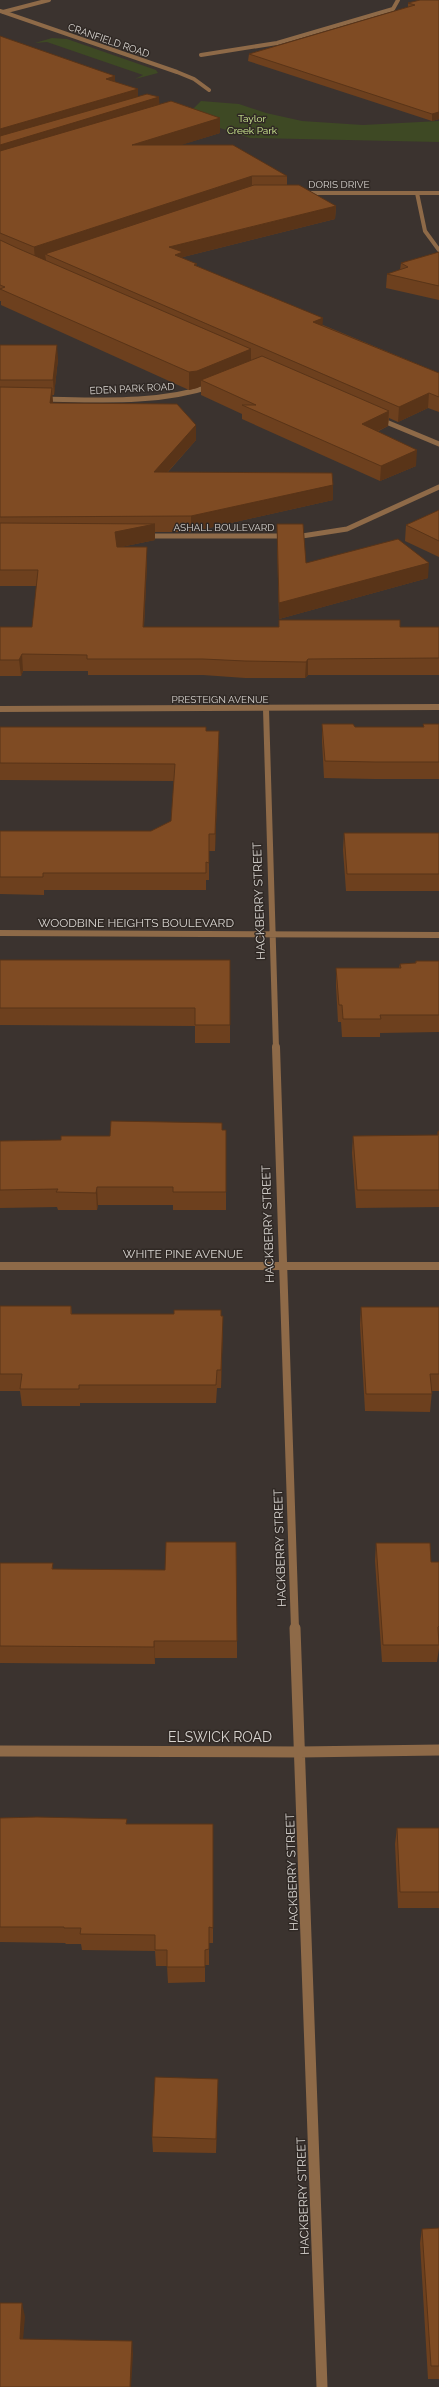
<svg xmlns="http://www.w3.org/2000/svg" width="439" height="2387" viewBox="0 0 439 2387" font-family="Raleway,sans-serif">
<rect width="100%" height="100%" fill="#3b332f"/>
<path fill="#3e4924" d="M52 38 67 39 156 70 158 73 135 79 143 75 47 42 35 43Z
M201 101 239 104 266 113 302 121 363 125 439 121V142L250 138 181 115 193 109Z"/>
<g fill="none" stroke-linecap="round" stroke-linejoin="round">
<path stroke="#8e6a48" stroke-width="4" d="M201 55 277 43 393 9 398 0"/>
<path stroke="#8e6a48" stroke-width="4" d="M0 11 177 72 194 79 209 90
M3 12 49 0
M303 193H439
M417 193 425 231 439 250"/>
<path stroke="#8e6a48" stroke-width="5" d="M43 399C100 400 157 404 212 386
M379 419 439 444
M145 536H302L347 529 439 487"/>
<path stroke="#8e6a48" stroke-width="6" d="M0 709 439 707
M266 709 276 1048
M0 933 439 935"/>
<path stroke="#8e6a48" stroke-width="8" d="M276 1047 295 1629
M0 1266H439"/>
<path stroke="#8e6a48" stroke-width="11" d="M295 1628 322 2387
M0 1751 300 1752 439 1750"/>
</g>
<path fill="#6d401e" d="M439 0V119L432 121 248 61 249 54 408 7V3Z
M0 36 115 82 138 97 160 104 220 133 180 145 287 176V185L336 206 335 219 183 257V259L197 266 323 325 439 373V412L428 408 398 422 389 418 388 426 377 432 416 466 380 481 242 419V414L201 395V386L197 388 189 390 1 305V301H0Z
M439 252V300L386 288 387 274 400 270 401 263Z
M0 345 58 359 54 395H52L53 403 196 440 168 472 333 500 191 532H155V540L121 547H147V562L144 627H279V620L400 627H439V675H308L305 678H245L203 675H88V671H23L21 676H0V627H32L37 586H0Z
M439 510V557L405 541 406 525Z
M277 524 306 563 428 578 279 619 277 540Z
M322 724 355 727H423V724H439V779H374L324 778 322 741Z
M0 727 206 731 219 748 215 851H209V880H206V890H44V895L0 894V831H151L171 821 174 781 0 780Z
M344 833H439V891H346L343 850Z
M0 960H230V1043H195V1026L0 1025Z
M416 961H439V1032L380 1033V1037H342L341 1022H338L336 986V968H399L400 964 415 963Z
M226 1130V1210H173V1205H98L97 1210H58L57 1207 0 1208V1141L61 1140 110 1136Z
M438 1131H439V1207L356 1208 352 1153 353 1136 437 1135Z
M0 1306H71L72 1314 223 1316 221 1388H217L216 1403H80V1406H22L20 1391H0Z
M361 1307H439V1391H432L430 1412 365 1411 360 1325Z
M376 1543 431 1562H439V1648L437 1662H382L375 1561Z
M0 1563H53V1569L237 1641V1658H155V1664L0 1663Z
M0 1818 127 1824H213V1943H209V1965H205V1982L168 1983 167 1966H156L155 1951 82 1950 81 1944H66L65 1943 0 1942Z
M397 1828H439V1908H398L395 1844Z
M218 2094 216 2153 153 2152 152 2137Z
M439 2228V2379H428L420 2243 422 2229Z"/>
<path fill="#593418" d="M115 76V91L106 79Z
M138 89V103L159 97 160 111 0 160V129Z
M439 112V119L432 121V114Z
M220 118V133L133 160 132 145Z
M252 176V192L45 254 46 260 35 263 34 247Z
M336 206 335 219 183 257V266L169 247Z
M323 318 322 332 313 322Z
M57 345 58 359 54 395 53 380Z
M251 349V366L201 380V386L197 388 189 390V372Z
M52 388 53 403 51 418 50 403Z
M429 393 428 408 398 422 399 407Z
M389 411 388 426 361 439 362 424Z
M196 425V440L154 487V472Z
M417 450 416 466 380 481 381 466Z
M333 485V500L191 532V516Z
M155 524V540L116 548 115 532Z
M147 547V562L143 643V627Z
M429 563 428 578 279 619V603Z
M22 654 23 671 21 676 19 660Z
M308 659V675L305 678 306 662Z
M219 731V748L215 851V834Z
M97 1187 98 1205 97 1210 96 1193Z
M223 1316V1334L221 1388V1370Z
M154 1641 155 1658V1664L154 1647Z
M218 2079V2094L216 2153V2139Z
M22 2303 25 2317 22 2352 20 2339Z
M132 2341 133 2354 131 2387H130Z"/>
<path fill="#7f4b23" stroke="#593418" d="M420 0H439V112L432 114 249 54 415 5 408 3Z
M0 36 115 76 106 79 138 89 0 129Z
M147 94 159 97 0 145V136Z
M171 101 220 118 132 145H233L287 176H252L34 247 0 233V151Z
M254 185H299L336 206 169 247 183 252 175 255 197 264 194 265 323 318 313 322 439 373V397L429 393 399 407 45 254Z
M0 240 17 248 251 349 197 371 189 372 0 289 5 287 0 285Z
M439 252V286L387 274 408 267 401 263Z
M0 345H57L53 380H0Z
M262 356 389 411 362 424 417 450 381 466 242 405H256L201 380Z
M0 387 52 388 50 403 177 404 196 425 154 472 332 473 333 485 191 516 0 517Z
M439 510V541L406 525Z
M0 523 155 524 115 532 117 547H147L143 627H279V620H400V627H439V658L308 659 306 662 245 661 203 659H87V655L22 654 19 660H0V627H32L38 570H0Z
M277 524H303L306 563 398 539 429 563 279 603Z
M322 724H353L355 727H424L423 724H439V762H375L325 761Z
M0 727H206V731H219L215 834H209V863L206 862V873H43V877H0V831H151L171 821 175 764 0 763Z
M344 833H439V874H347Z
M0 960H230V1025H195V1008H0Z
M416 961H439V1015H380L381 1019H343L342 1005H339L336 968H401L400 964 416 963Z
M111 1121 222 1123V1130H226V1192H173V1187H97L96 1193 56 1192 58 1189 0 1190V1141L61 1140V1136H110Z
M438 1131H439V1190H357L353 1136 438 1135Z
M0 1306H71V1314H174V1310H221V1316H223L221 1370H217L216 1385H79V1389H20L22 1374H0Z
M361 1307H439V1374H430L432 1394H366Z
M166 1542H236L237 1641H154V1647L0 1646V1563H53L52 1569 165 1570Z
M376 1543H430L431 1562H439V1626L438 1627 439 1645H383Z
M37 1817 127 1819 126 1824H213V1928L209 1927V1949L205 1950V1967H167V1950H155V1935L80 1934 81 1928H64V1927H0V1818Z
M397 1828H439V1892H400Z
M155 2077 218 2079 216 2139 152 2137Z
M439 2228V2366H431L422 2229Z
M0 2303H22L20 2339 132 2341 130 2387H0Z"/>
<g text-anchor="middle" stroke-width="3" stroke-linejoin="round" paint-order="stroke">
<g font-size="10" fill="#d8d4d0" stroke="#302925">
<text transform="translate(109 40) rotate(19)" y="4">CRANFIELD ROAD</text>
<text x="339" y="188">DORIS DRIVE</text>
<text transform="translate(132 388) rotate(-3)" y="4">EDEN PARK ROAD</text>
<text x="224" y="531">ASHALL BOULEVARD</text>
<text x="220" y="703">PRESTEIGN AVENUE</text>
</g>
<g font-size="10" fill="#d3ef95" stroke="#302925">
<text x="252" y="122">Taylor<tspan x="252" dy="12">Creek Park</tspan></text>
</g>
<g font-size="12" fill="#d8d4d0" stroke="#302925">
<text transform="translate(259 901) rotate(-92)" y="4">HACKBERRY STREET</text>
<text x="136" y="927">WOODBINE HEIGHTS BOULEVARD</text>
<text transform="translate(268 1224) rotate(-92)" y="4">HACKBERRY STREET</text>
<text x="183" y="1258">WHITE PINE AVENUE</text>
<text transform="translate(280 1548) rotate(-92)" y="4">HACKBERRY STREET</text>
<text transform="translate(292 1872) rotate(-92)" y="4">HACKBERRY STREET</text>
<text transform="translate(303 2196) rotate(-92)" y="4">HACKBERRY STREET</text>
</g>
<g font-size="14" fill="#d8d4d0" stroke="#302925">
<text x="220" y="1742">ELSWICK ROAD</text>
</g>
</g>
</svg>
